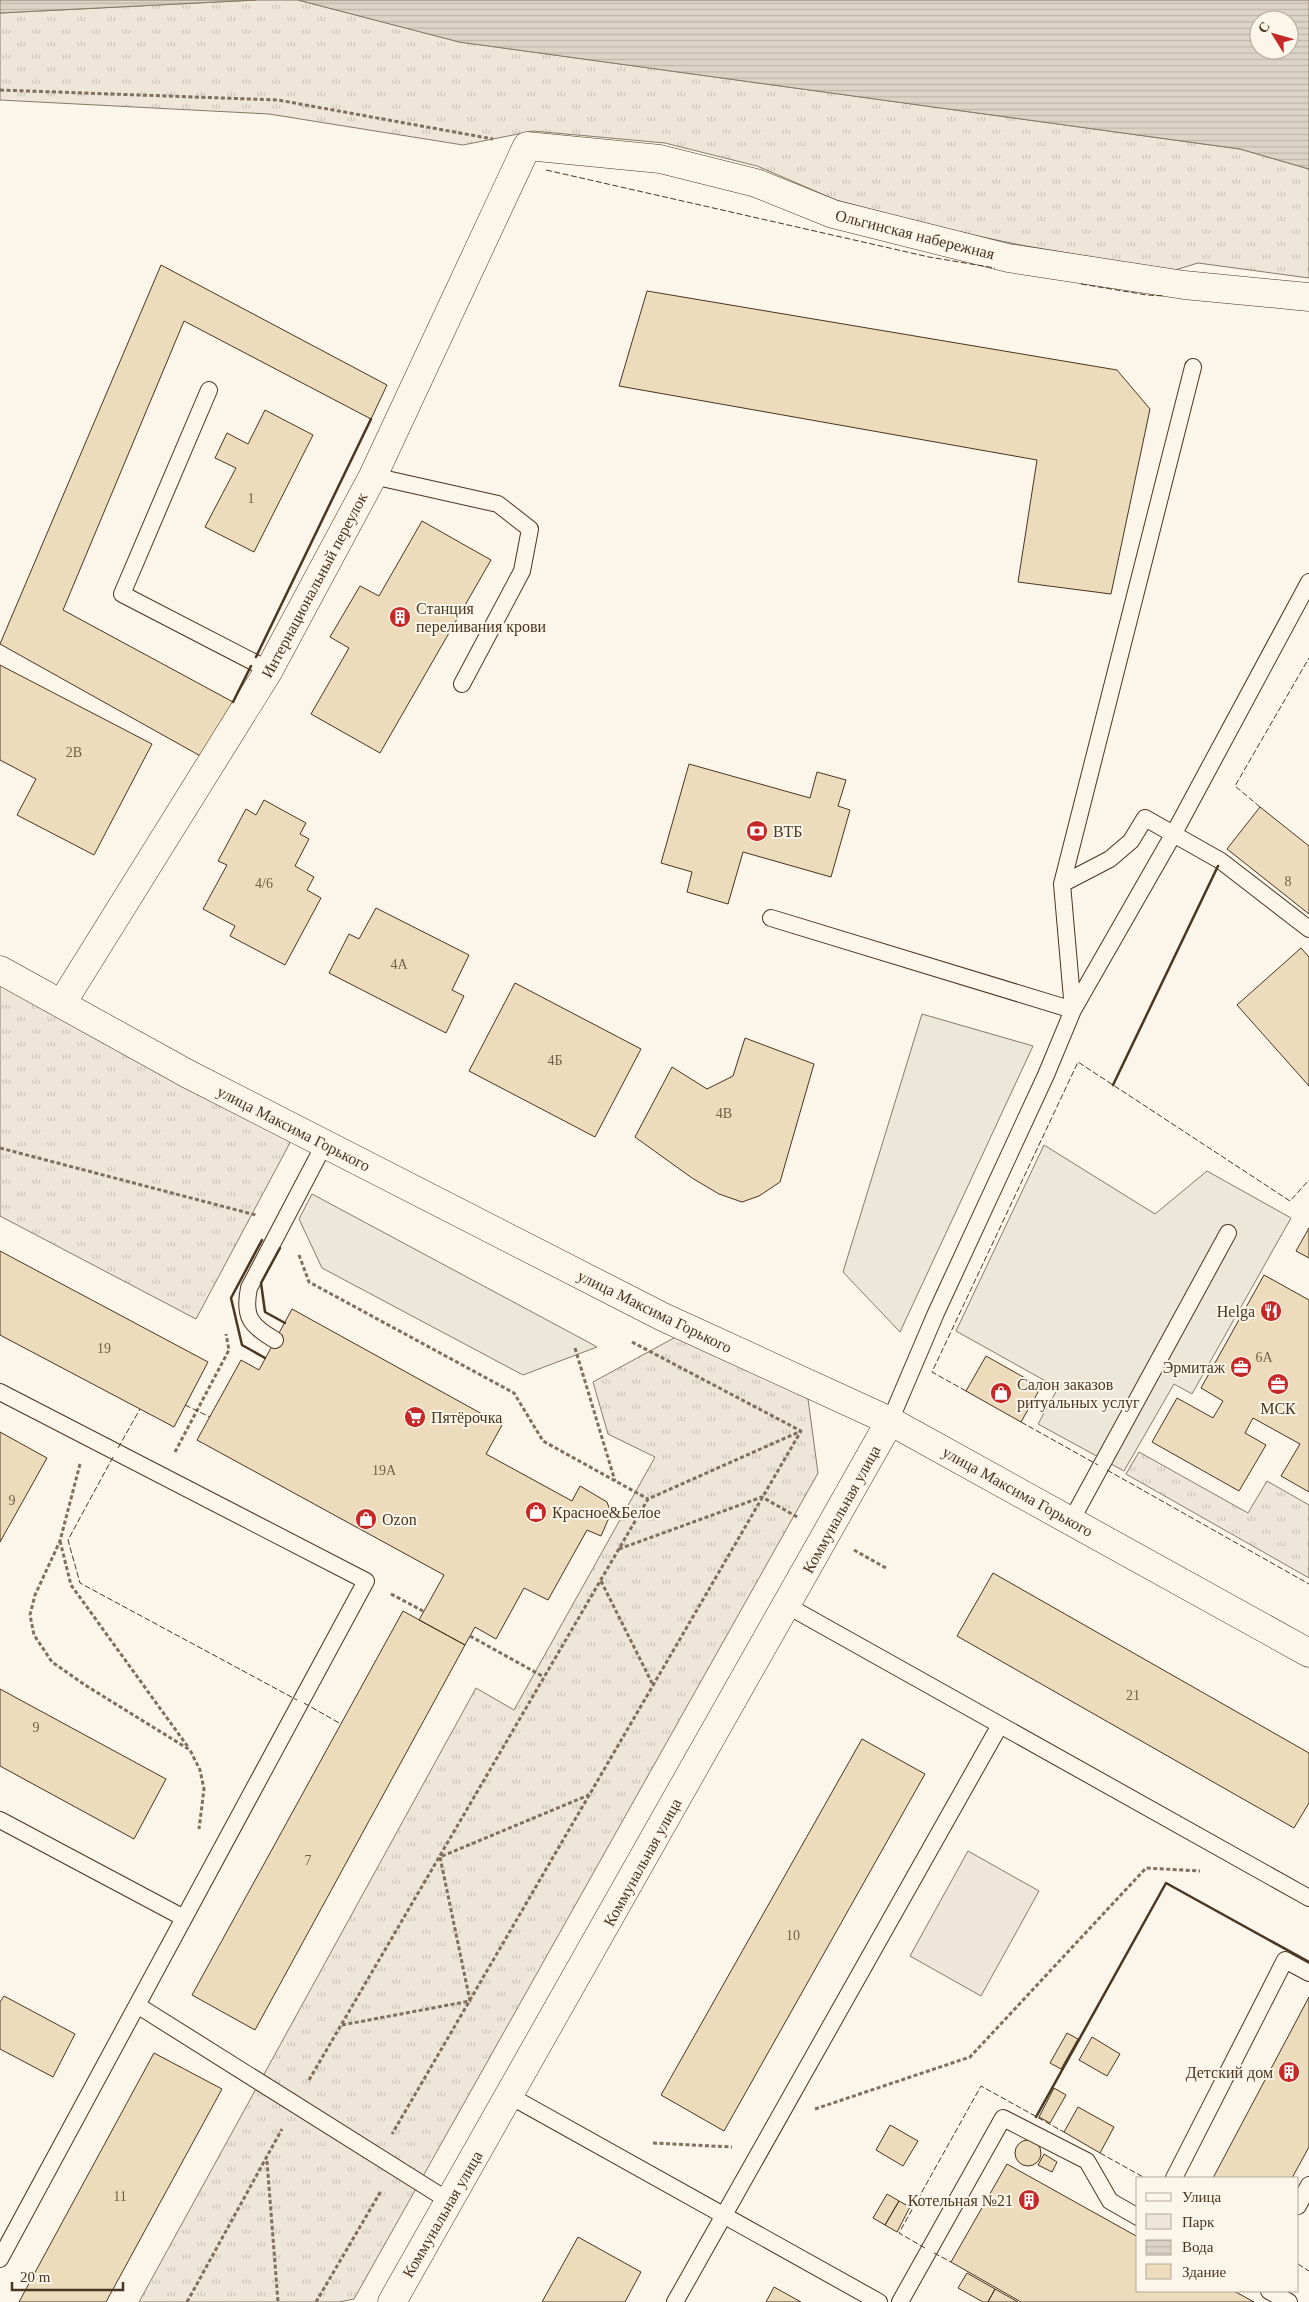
<svg xmlns="http://www.w3.org/2000/svg" width="1309" height="2302" viewBox="0 0 1309 2302" font-family="Georgia,serif">
<defs>
<pattern id="grass-tufts" width="24" height="20" patternUnits="userSpaceOnUse" patternTransform="scale(1.25)"><rect width="24" height="20" fill="#ede6d9"/><path d="M3 7l-1-3M5 7V3M7 7l1-3M15 17l-1-3M17 17v-4M19 17l1-3" fill="none" stroke="#cdc6ba"/></pattern>
<pattern id="water-rules" width="6" height="5" patternUnits="userSpaceOnUse" patternTransform="scale(1.25)"><rect width="6" height="5" fill="#dcd4c6"/><path d="M0 2.5h6" fill="none" stroke="#beb7aa"/></pattern>
</defs>
<rect width="100%" height="100%" fill="#fbf6e9"/>
<path fill="url(#grass-tufts)" stroke="#887966" d="M256 0H298L460 42 1240 149 1309 169V278L1198 263 1172 271 1015 244 932 226 836 200 757 166 665 143 533 131 463 145 269 114 0 100V13Z
M0 963 300 1124 196 1319 0 1216Z
M685 1332 808 1399 818 1473 354 2299 339 2302H139L476 1688 514 1710 655 1457 608 1434 593 1382Z
M1139 1452 1248 1513 1267 1481 1309 1505V1578L1126 1474Z"/>
<path fill="#ede6d9" stroke="#887966" d="M968 1851 1039 1891 981 1996 910 1956Z"/>
<path fill="#ede7d9" stroke="#887966" d="M922 1014 1033 1046 900 1332 843 1272Z
M1044 1145 1155 1214 1207 1171 1291 1218 1192 1394 1174 1384 1124 1471 1038 1424 1058 1388 956 1331Z
M312 1194 588 1342 597 1347 523 1375 322 1268 299 1219Z"/>
<path fill="url(#water-rules)" stroke="#887966" fill-rule="evenodd" d="M0 0H256L0 13Z
M298 0H1309V169L1240 149 459 42ZM1259 20H1289V50H1259Z"/>
<path fill="#ecdcbc" stroke="#4a3520" d="M161 265 387 385 371 419 184 321 63 610 233 702 204 758 0 644Z
M647 291 1117 370 1150 409 1111 594 1018 582 1037 460 619 386Z
M265 410 313 435 254 552 205 527 236 468 215 458 227 433 248 444Z
M422 521 491 560 380 753 311 714 349 648 330 637 360 586 379 596Z
M0 665 152 744 94 855 17 815 36 779 0 760Z
M689 764 810 798 817 772 846 780 838 806 850 810 831 877 743 852 728 904 687 892 692 872 661 863Z
M264 800 306 823 300 834 309 839 295 866 314 877 307 890 321 898 285 965 230 936 235 926 203 909 227 865 218 861 246 809 256 815Z
M1260 807 1309 846V914L1227 849Z
M376 908 469 955 452 990 464 996 446 1033 329 973 349 934 359 939Z
M1301 948 1309 957V1086L1237 1005Z
M515 983 641 1049 595 1137 469 1071Z
M745 1038 814 1064 780 1182 759 1196 742 1202 719 1194 692 1178 635 1137 672 1067 707 1089 733 1076Z
M1309 1228V1258L1296 1251Z
M0 1251 208 1362 174 1427 0 1335Z
M1264 1275 1309 1300V1492L1281 1476 1300 1444 1253 1418 1245 1433 1266 1445 1239 1491 1152 1442 1177 1398 1213 1418 1223 1401 1201 1388Z
M292 1309 502 1425 486 1454 572 1501 580 1486 607 1502 611 1513 601 1536 587 1530 548 1600 524 1588 496 1639 475 1627 465 1645 419 1620 444 1575 197 1440 241 1360 259 1370Z
M986 1356 1041 1387 1021 1422 966 1391Z
M0 1432 47 1458 0 1542Z
M993 1573 1309 1753V1803L1294 1828 957 1636Z
M403 1611 465 1645 255 2030 192 1995Z
M0 1689 166 1779 134 1839 0 1766Z
M862 1739 925 1774 724 2131 661 2095Z
M4 1996 75 2034 53 2077 0 2049V2002Z
M1309 1997V2147L1292 2178H1213Z
M1067 2033 1078 2039 1061 2069 1050 2063Z
M1092 2037 1120 2054 1107 2076 1079 2060Z
M154 2053 222 2089 106 2302H19Z
M1054 2088 1066 2095 1050 2123 1039 2117Z
M1078 2107 1114 2127 1100 2153 1064 2132Z
M890 2125 918 2141 903 2166 876 2150Z
M1015 2153a13 13 0 1 1 26 0a13 13 0 1 1-26 0Z
M1044 2154 1057 2162 1052 2172 1038 2165Z
M1007 2164 1138 2237V2291H1234L1254 2302H1021L951 2262Z
M887 2194 899 2201 885 2225 873 2218Z
M899 2201 910 2207 897 2232 885 2225Z
M578 2237 641 2272 625 2302H542Z
M967 2273 995 2289 988 2302H983L958 2288Z
M774 2287 801 2302H766Z
M995 2289 1018 2302H988Z"/>
<g fill="none" stroke-linecap="round" stroke-linejoin="round">
<g stroke="#4a3520" stroke-width="18">
<path id="lane" d="M209 390 122 594 269 670
M373 476 498 504 530 529 522 571 462 684
M1062 884 1110 859 1131 841 1145 818 1221 861 1309 929
M771 918 1073 1010 1173 835 1309 582
M275 1340C251 1326 243 1317 249 1288L325 1143
M0 1392 366 1581 0 2259
M890 1421 936 1313 1046 1075 1073 1010 1062 884 1193 367
M1071 1521 1228 1233
M786 1605 1309 1898
M0 1820 184 1918
M137 2005 449 2201
M510 2096 879 2302
M1174 2178 1285 1960 1309 1973
M1298 2206 1309 2185
M1269 2291 1289 2302
M675 2302 1000 1725
M900 2302 1003 2118 1087 2161 1110 2201 1138 2217"/>
</g>
<g stroke="#4a3520" stroke-width="29">
<path id="street" d="M0 970 188 1074 663 1317 890 1421
M62 1003 269 670 373 476 527 146 660 159 756 183 833 214 1008 258 1184 285 1309 297"/>
</g>
<g stroke="#4a3520" stroke-width="29">
<path id="secondary" d="M392 2302 890 1421 1309 1653"/>
</g>
<path stroke="#7f6f5c" stroke-width="3" stroke-dasharray="4 2.5" stroke-linecap="butt" d="M0 90 278 100 493 139
M0 1148 256 1215
M299 1255 309 1282 514 1393 543 1441 648 1499
M632 1342 801 1431
M575 1348 615 1481
M175 1452 229 1350 226 1334
M80 1464 60 1541 35 1595 30 1615 34 1635 52 1662 85 1685 190 1750 200 1770 204 1789 199 1829
M60 1541 71 1585 188 1747
M619 1549 762 1497 799 1518
M854 1550 886 1568
M601 1581 653 1685
M391 1594 423 1611
M470 1636 544 1677
M342 2025 470 2001 440 1857 589 1795
M309 2080 648 1499 801 1431 392 2134
M815 2109 970 2057 1146 1868 1200 1871
M653 2143 732 2147
M267 2161 278 2302
M187 2302 282 2129
M316 2302 381 2191"/>
<use href="#lane" stroke="#fbf6e9" stroke-width="16"/>
<use href="#street" stroke="#fbf6e9" stroke-width="28"/>
<use href="#secondary" stroke="#fbf6e9" stroke-width="28"/>
<path stroke="#4a3520" stroke-width="1" stroke-dasharray="6 2.5" stroke-linecap="butt" d="M546 170 929 257 995 268
M1081 284 1147 295 1165 296
M1260 807 1235 786 1309 658
M966 1391 932 1372 1078 1062 1290 1201 1309 1180
M185 1405 210 1417
M1021 1422 1098 1465
M118 1448 140 1409
M113 1457 68 1540 80 1583 297 1700
M1107 1470 1309 1584
M304 1703 341 1724
M1100 2153 1145 2178
M925 2248 899 2233 981 2086 1064 2132
M934 2253 951 2262
M1298 2264 1309 2271"/>
<path stroke="#4a3520" stroke-width="2.5" d="M256 657 371 419
M233 702 251 666
M1113 1085 1218 866
M262 1240 231 1298 242 1345 265 1358
M280 1248 261 1283 265 1312 285 1323
M1036 2117 1166 1883 1309 1962"/>
</g>
<defs>
<g id="building-disc" transform="scale(1.125)"><circle r="9.5" fill="#c62828" stroke="#fbf6e9"/><path d="M-4-6H4V6H1V3H-1V6H-4ZM-2.5-4.3h1.7v1.8h-1.7ZM.8-4.3h1.7v1.8H.8ZM-2.5-1h1.7V.8h-1.7ZM.8-1h1.7V.8H.8Z" fill="#fff"/></g>
<g id="bank-disc" transform="scale(1.125)"><circle r="9.5" fill="#c62828" stroke="#fbf6e9"/><path d="M-6-4H6V4H-6ZM0-2.3a2.3 2.3 0 1 0 0 4.6a2.3 2.3 0 1 0 0-4.6Z" fill="#fff"/></g>
<g id="restaurant-disc" transform="scale(1.125)"><circle r="9.5" fill="#c62828" stroke="#fbf6e9"/><path d="M-5-6h1v4h1v-4h1v4h1v-4h1v5L-1.5 .5V6h-2V.5L-5-1ZM5-6V6H3V1.5H1.5Q1.5-4 5-6Z" fill="#fff"/></g>
<g id="office-disc" transform="scale(1.125)"><circle r="9.5" fill="#c62828" stroke="#fbf6e9"/><path d="M-6-3h4V-5.5h4V-3h4V5H-6ZM-1-4.5V-3h2v-1.5ZM-6 0V1H6V0Z" fill="#fff"/></g>
<g id="shop-disc" transform="scale(1.125)"><circle r="9.5" fill="#c62828" stroke="#fbf6e9"/><path d="M-5-2.5h2.3a2.7 3.5 0 0 1 5.4 0H5L5.5 6h-11ZM-1.5-2.5h3a1.5 2.3 0 0 0-3 0Z" fill="#fff"/></g>
<g id="supermarket-disc" transform="scale(1.125)"><circle r="9.5" fill="#c62828" stroke="#fbf6e9"/><path d="M-6-5.5h2.5l.6 2H6L4.5 2H-2.5L-4.4-4H-6ZM-1.5 3.2a1.3 1.3 0 1 0 .1 0ZM3 3.2a1.3 1.3 0 1 0 .1 0Z" fill="#fff"/></g>
</defs>
<g fill-rule="evenodd">
<use href="#building-disc" x="400" y="617"/>
<use href="#bank-disc" x="757" y="831"/>
<use href="#restaurant-disc" x="1271" y="1311"/>
<use href="#office-disc" x="1241" y="1367"/>
<use href="#office-disc" x="1278" y="1384"/>
<use href="#shop-disc" x="1001" y="1393"/>
<use href="#supermarket-disc" x="415" y="1417"/>
<use href="#shop-disc" x="536" y="1512"/>
<use href="#shop-disc" x="366" y="1519"/>
<use href="#building-disc" x="1289" y="2072"/>
<use href="#building-disc" x="1029" y="2200"/>
</g>
<g text-anchor="middle" stroke-width="4" stroke-linejoin="round" paint-order="stroke">
<g font-size="14" fill="#725f47">
<text x="251" y="503">1</text>
<text x="74" y="757">2В</text>
<text x="1288" y="886">8</text>
<text x="264" y="888">4/6</text>
<text x="399" y="969">4А</text>
<text x="555" y="1065">4Б</text>
<text x="724" y="1118">4В</text>
<text x="104" y="1353">19</text>
<text x="1264" y="1362">6А</text>
<text x="384" y="1475">19А</text>
<text x="12" y="1505">9</text>
<text x="1133" y="1700">21</text>
<text x="36" y="1732">9</text>
<text x="308" y="1865">7</text>
<text x="793" y="1940">10</text>
<text x="120" y="2201">11</text>
</g>
<g font-size="16" fill="#4a3520" stroke="#fbf6e9">
<text transform="translate(915 234) rotate(14)" y="6">Ольгинская набережная</text>
<text transform="translate(314 585) rotate(-62)" y="6">Интернациональный переулок</text>
<text transform="translate(294 1128) rotate(27)" y="6">улица Максима Горького</text>
<text transform="translate(655 1311) rotate(26)" y="6">улица Максима Горького</text>
<text transform="translate(1018 1491) rotate(29)" y="6">улица Максима Горького</text>
<text transform="translate(841 1509) rotate(-61)" y="6">Коммунальная улица</text>
<text transform="translate(642 1862) rotate(-61)" y="6">Коммунальная улица</text>
<text transform="translate(442 2214) rotate(-60)" y="6">Коммунальная улица</text>
</g>
<g font-size="16" fill="#4a3520" stroke="#fbf6e9" text-anchor="start">
<text x="416" y="614">Станция<tspan x="416" dy="18">переливания крови</tspan></text>
<text x="773" y="837">ВТБ</text>
<text x="1255" y="1317" text-anchor="end">Helga</text>
<text x="1225" y="1373" text-anchor="end">Эрмитаж</text>
<text x="1017" y="1390">Салон заказов<tspan x="1017" dy="18">ритуальных услуг</tspan></text>
<text x="1278" y="1414" text-anchor="middle">МСК</text>
<text x="431" y="1423">Пятёрочка</text>
<text x="552" y="1518">Красное&amp;Белое</text>
<text x="382" y="1525">Ozon</text>
<text x="1273" y="2078" text-anchor="end">Детский дом</text>
<text x="1013" y="2206" text-anchor="end">Котельная №21</text>
</g>
</g>
<rect x="1136" y="2177" width="162" height="115" fill="#fbf6e9" stroke="#b4a999"/>
<rect x="1146" y="2193" width="25" height="8" fill="#fbf6e9" stroke="#b4a999"/>
<text x="1182" y="2202" font-size="15" fill="#4a3520">Улица</text>
<rect x="1146" y="2214" width="25" height="15" fill="#ede6d9" stroke="#b4a999"/>
<text x="1182" y="2227" font-size="15" fill="#4a3520">Парк</text>
<rect x="1146" y="2240" width="25" height="15" fill="url(#water-rules)" stroke="#b4a999"/>
<text x="1182" y="2252" font-size="15" fill="#4a3520">Вода</text>
<rect x="1146" y="2264" width="25" height="15" fill="#ecdcbc" stroke="#b4a999"/>
<text x="1182" y="2277" font-size="15" fill="#4a3520">Здание</text>
<g transform="translate(1274 35) rotate(307)"><circle r="24" fill="#fbf6e9" stroke="#b4a999"/>
<path d="M0-4L9 19L0 12L-9 19Z" fill="#c62828"/>
<text y="-8" font-size="14" font-weight="bold" text-anchor="middle" fill="#4a3520">С</text>
</g>
<path d="M12 2282v8h111v-8" fill="none" stroke="#4a3520" stroke-width="2.5"/>
<text x="20" y="2282" font-size="15" fill="#4a3520" stroke="#fbf6e9" stroke-width="4" paint-order="stroke">20 m</text>
</svg>
